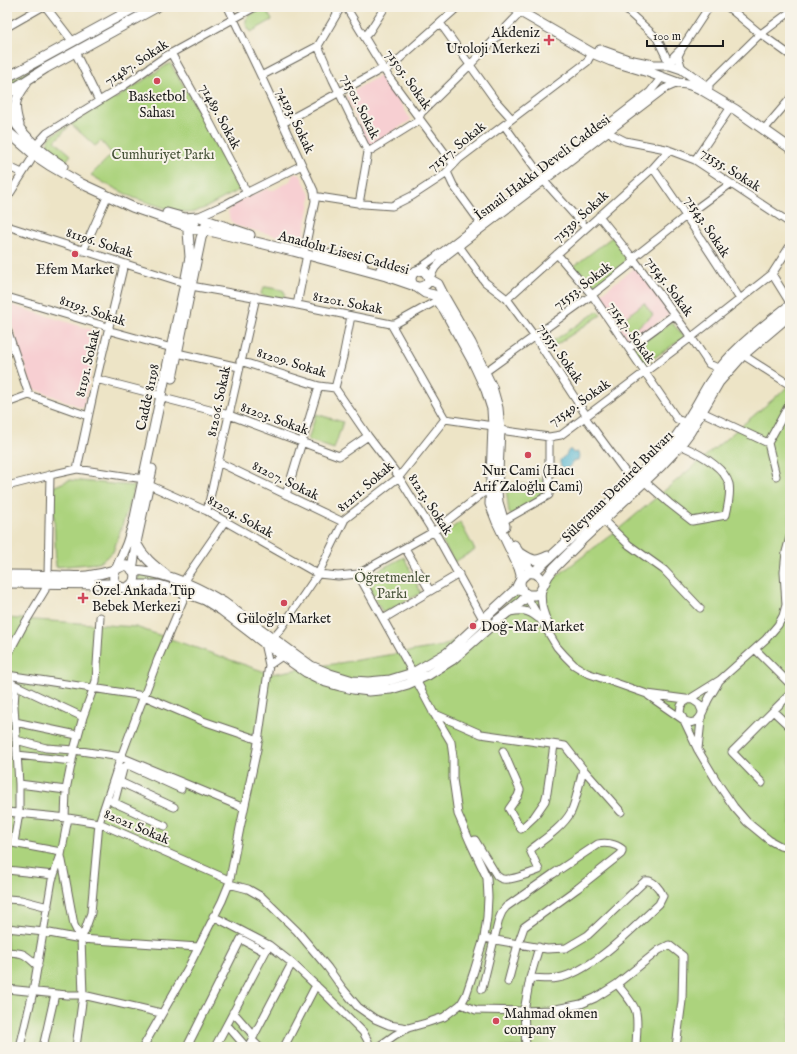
<svg xmlns="http://www.w3.org/2000/svg" width="797" height="1054" viewBox="0 0 797 1054" font-family="'IM FELL English',serif">
<rect width="100%" height="100%" fill="#f7f3e8"/>
<filter id="ink" filterUnits="userSpaceOnUse"><feTurbulence type="fractalNoise" baseFrequency=".025" numOctaves="2"/><feDisplacementMap in="SourceGraphic" scale="8" xChannelSelector="R" yChannelSelector="G"/><feConvolveMatrix kernelMatrix="1 2 1 2 8 2 1 2 1" color-interpolation-filters="sRGB"/></filter>
<filter id="wash" filterUnits="userSpaceOnUse"><feTurbulence type="fractalNoise" baseFrequency=".012" numOctaves="4" result="noise"/><feDisplacementMap in="SourceGraphic" scale="16" xChannelSelector="R" yChannelSelector="G"/><feGaussianBlur stdDeviation="0.9" result="paint"/><feColorMatrix in="noise" values="0 0 0 0 0 0 0 0 0 0 0 0 0 0 0 0 0 1.4 0 .05"/><feComposite in="paint" operator="in"/></filter>
<g filter="url(#wash)">
<rect width="100%" height="100%" fill="#ede4c6"/>
<path fill="#f7cfd2" d="M379 76 385 78 411 120 368 147 346 95Z
M294 173 300 174 311 196 303 242 236 226 230 220 228 212 231 206 236 202 266 189 274 190 290 181Z
M636 267 670 314 630 343 596 297Z
M7 304 100 332 83 408 32 388 7 309Z"/>
<path fill="#acd37d" stroke="#64784c" d="M145 7H149L11 87 8 81 88 39Z
M262 8 266 10 272 20 251 32 246 25V19L250 15Z
M170 63 190 96 237 187 239 186 241 189 205 208 194 212 189 213 168 209 134 198 106 184 91 175 112 154 101 141 95 146 71 124 55 141 71 155 65 162 50 150 46 146 48 141 51 136 113 98 115 99Z
M612 237 629 259V262L591 291 573 267Z
M264 287H266L282 290 284 291 285 295 283 299 262 296 261 293Z
M644 303 653 315 631 332 622 320Z
M598 311 601 315 550 349 547 345Z
M671 322 685 337 645 364 634 348Z
M790 385V1047H7V618L136 627 271 674 305 668 221 607 136 581 138 574 161 579 186 587 207 595 309 668 443 646 484 624 520 590 523 596 519 605 620 528Z
M316 414 343 422 334 449 308 440Z
M536 479H541L543 481C545 486 543 493 540 498L511 515 509 513 506 488 507 485C515 481 523 485 532 485Z
M69 480 135 486 121 529 113 552 99 563 56 567 53 487Z
M460 522 475 550 454 562 440 537Z
M404 557 421 593 383 613 363 578Z"/>
<path fill="#53b6d1" stroke="#386976" d="M569 450H571L573 453 577 452 578 453 579 456 578 460 573 461C571 466 567 471 561 466 558 458 562 459 566 455 567 453 568 451 569 450Z"/>
</g>
<g filter="url(#ink)">
<g fill="none" stroke-linecap="round" stroke-linejoin="round">
<g stroke="#656258" stroke-width="9">
<path id="minor" d="M46 7 73 42
M228 7 261 76 314 191 315 201 305 248
M346 7 388 76 453 164
M623 7 657 38 670 65
M728 7 758 32 790 55
M440 23 495 100 512 119
M7 27 42 7
M364 36 367 34 369 32 385 7
M318 46 333 80 368 152 359 204
M681 50 678 56 682 69
M75 52 99 101
M171 53 207 117 247 193
M670 65 674 56 682 48 709 7
M261 76 318 46 341 7
M709 88V84L758 36 790 12
M283 123 380 70 388 69 458 7
M504 125 541 176
M767 126 790 99
M610 132 613 135 625 141 666 149 695 160 790 223
M36 145 47 133 122 87 166 56 255 7
M368 152 418 121 421 113 470 65 521 12
M695 160 731 107
M7 166 22 173
M653 168 686 216 740 299
M447 172 453 185 480 222
M544 181 586 228
M316 197H319L364 204 392 206 412 196 444 175 459 159 587 62 592 53
M7 198 35 154
M599 216 635 261 691 337 709 364 720 369
M197 217 226 204 250 191 302 165
M7 226 185 283
M459 246 485 282 507 299 535 337 584 412 586 415 587 420 632 481
M83 251 107 197
M557 254 592 295 677 419 686 423
M633 258 686 216 730 184
M416 271 433 259 650 92 662 77
M772 274 790 303
M429 279 435 268 447 255 664 89 678 83
M191 286 293 304 391 324 445 419 493 426
M7 297 108 327 111 331 172 348
M507 299 653 168 669 150
M297 305 307 254
M391 324H395L438 300
M7 329 29 395
M629 348 674 315
M177 353 239 367
M743 355 790 385
M240 361 319 386 335 388
M485 372 592 295 635 261
M96 379 162 396
M335 388 368 436 397 474 433 532 437 536 483 619
M335 388 343 357 351 316
M167 399 229 415 339 456 368 436
M7 403 29 395 88 416
M702 412 768 443 790 403
M500 430 549 437 561 435 693 336 772 274 790 246
M768 443 776 476
M218 462 343 522
M77 469 96 381 124 264
M644 481 669 503 692 521 726 515C728 506 731 493 729 484 724 466 696 452 680 445
M149 485 207 511 318 574 338 576 358 574 433 532 483 493 495 491
M7 486 50 475 77 469 144 479
M286 495 319 386
M207 511 256 297
M603 520 629 545 664 570 700 608
M503 521 549 495V437
M790 537 786 552 784 572 786 605 783 616 778 625 766 639 720 680 683 703 681 706 680 712 698 750 719 785 734 807 747 822 769 840 780 846 790 848
M405 548 430 591
M358 574 413 673
M48 575 50 475
M183 582 225 521
M542 588C540 600 543 613 548 623L546 626
M528 595 530 602 557 647 565 656 574 665 587 673 647 694 693 700 699 704 702 711 698 749
M509 612C521 610 527 609 538 618
M383 619 459 574
M272 639 282 627 318 574 345 519 399 477 445 419
M755 649 790 684
M7 656 22 628 45 590 46 583
M269 665 282 656
M7 675 144 696 203 721 259 740
M7 677 14 686 15 691 14 706 19 784V813L14 843
M13 684 83 717
M649 696 685 721C700 728 703 710 708 700 711 694 715 689 718 683
M773 711 790 727
M433 713 481 734 565 746 583 769 621 812
M15 722 77 735
M16 740 46 748 74 750 121 757 244 808
M503 751 520 790 518 796 509 809 521 829 534 817 545 801 547 793 554 745
M17 755 72 761
M120 782 174 807
M762 783 732 752 790 694
M19 784 66 790
M111 801 165 826
M114 803 123 769C125 766 127 765 130 766L181 789
M7 812 68 818 99 823 229 880
M65 818 66 790 74 750 83 717 96 681 100 617
M7 842 61 852
M470 842 475 840 497 876C499 877 501 879 503 879 511 881 531 873 539 870L530 850C543 840 563 827 571 812 576 802 580 781 583 769
M61 856 65 876 74 925 81 939 83 995 76 1047
M7 870 54 875
M229 884 248 889 262 897 297 931 328 968 343 989 358 1007 375 1019 389 1025 408 1028
M7 899 21 900 48 907
M213 916 269 945 292 963 324 993 363 1032 368 1041V1047
M7 928 44 932 81 939 198 947
M484 938 547 949 566 948 588 935 645 881C653 879 660 889 663 896L659 904C634 927 592 972 558 978 549 980 539 978 530 978
M81 939 85 930 91 913 99 823 121 757 158 659 186 593
M7 952C26 953 24 954 38 966
M617 984C623 992 631 1000 635 1009 639 1019 636 1036 636 1047
M7 989 67 995H83L161 1013
M482 989 499 919 502 912 506 907 553 874 598 844C606 842 616 844 622 849V852L621 854 578 888 524 927 518 944 508 982
M461 1004 476 1010 524 1011 551 1010 581 1004 595 998 617 984 659 950 669 945 683 956 682 1001 676 1047
M233 1012 254 1036
M227 1025 246 1047
M252 1040 259 1047
M20 1047 33 992 52 880 61 855 68 818
M43 1047 55 994
M143 1047 188 968 222 901 229 884 240 828 257 749 269 665 264 643
M187 1047 241 939 265 952
M215 1047 267 949
M248 1047 292 963
M284 1047 316 985
M378 1047 395 1035 408 1028 426 1023 444 1017 461 1004 466 995 474 971 484 938 487 917 488 897 487 878 470 842 458 814 453 779V757L451 742 433 712 416 680
M526 1047 524 1011 530 978 539 947"/>
</g>
<g stroke="#656258" stroke-width="11">
<path id="major" d="M512 7 592 53 611 61 648 72 678 83 687 84 696 87 702 90 736 110 790 148
M600 50 628 60 653 65H670L682 69 707 87
M7 77 19 71 136 7
M7 95 13 89 46 68 157 7
M7 110C20 133 40 152 63 166
M19 125C13 105 14 100 26 84
M7 131 37 157 49 165 80 183 132 207 186 226 190 228 214 232 293 251 386 276 415 286 425 293 434 295 445 311 473 362 486 390 492 409 493 426 490 504 497 522 519 568 521 575 520 584 522 591 528 595H536L539 593 541 590 548 576 554 568 582 540 661 466 678 448 690 432 719 382 743 355 790 315
M167 213 185 218 197 217 250 235
M317 251 363 264
M381 269C390 271 400 275 409 274 415 273 418 269 424 271 439 284 412 295 411 279 411 275 413 273 416 271
M429 279 438 284 445 298 471 343 492 387 498 408 500 430 497 491 498 502 505 526
M172 378 201 238 206 225
M136 543C143 557 153 565 165 574
M514 545 528 567 533 573
M522 554C533 561 536 562 548 556
M132 570C164 571 196 586 223 602L311 666 330 674 353 681 368 682 390 680 413 673 447 653 516 589C518 584 521 578 525 575 534 568 543 577 543 586
M132 570 137 538 152 469
M533 573 667 449C676 437 685 425 693 411 699 402 704 391 710 382 730 351 761 328 790 305
M7 575C25 575 44 575 62 576 70 576 79 577 87 576 95 575 105 573 114 570 119 569 122 564 128 566 135 569 137 578 132 584 123 594 108 582 116 570L127 544 134 522 184 288 190 257 188 232 190 228 197 217
M7 583 116 584
M131 585H159L186 593 205 600 221 610 264 643 306 672 326 682 340 686 353 689 369 691 391 689 408 684 428 675 452 660 494 623 521 602 528 595"/>
</g>
<use href="#minor" stroke="#fff" stroke-width="7"/>
<use href="#major" stroke="#fff" stroke-width="9"/>
</g>
</g>
<g fill="#d1495b" stroke="#f7f3e8" stroke-width="1.5">
<path d="M547 34h4v4h4v4h-4v4h-4v-4h-4v-4h4z"/>
<circle cx="157" cy="81" r="4"/>
<circle cx="75" cy="254" r="4"/>
<circle cx="528" cy="455" r="4"/>
<path d="M81 592h4v4h4v4h-4v4h-4v-4h-4v-4h4z"/>
<circle cx="284" cy="603" r="4"/>
<circle cx="473" cy="626" r="4"/>
<circle cx="496" cy="1021" r="4"/>
</g>
<g text-anchor="middle" stroke-width="4" stroke-linejoin="round" paint-order="stroke">
<g font-size="14" fill="#1c1c1c" stroke="#f7f3e8">
<text x="540" y="37" text-anchor="end">Akdeniz<tspan x="540" dy="16">Uroloji Merkezi</tspan></text>
<text x="157" y="101">Basketbol<tspan x="157" dy="16">Sahası</tspan></text>
<text x="75" y="274">Efem Market</text>
<text x="528" y="475">Nur Cami (Hacı<tspan x="528" dy="16">Arif Zaloğlu Cami)</tspan></text>
<text x="92" y="595" text-anchor="start">Özel Ankada Tüp<tspan x="92" dy="16">Bebek Merkezi</tspan></text>
<text x="284" y="623">Güloğlu Market</text>
<text x="481" y="631" text-anchor="start">Doğ-Mar Market</text>
<text x="504" y="1018" text-anchor="start">Mahmad okmen<tspan x="504" dy="16">company</tspan></text>
</g>
<g font-size="14" fill="#1c1c1c" stroke="#f7f3e8">
<text transform="translate(136 62) rotate(-33)" y="5">71487. Sokak</text>
<text transform="translate(409 79) rotate(55)" y="5">71505. Sokak</text>
<text transform="translate(361 106) rotate(64)" y="5">71501. Sokak</text>
<text transform="translate(221 116) rotate(62)" y="5">71489. Sokak</text>
<text transform="translate(296 120) rotate(65)" y="5">74193. Sokak</text>
<text transform="translate(456 146) rotate(-39)" y="5">71517. Sokak</text>
<text transform="translate(542 167) rotate(-37)" y="5">İsmail Hakkı Develi Caddesi</text>
<text transform="translate(731 169) rotate(33)" y="5">71535. Sokak</text>
<text transform="translate(580 216) rotate(-42)" y="5">71539. Sokak</text>
<text transform="translate(708 226) rotate(57)" y="5">71543. Sokak</text>
<text transform="translate(100 242) rotate(18)" y="5">81196. Sokak</text>
<text transform="translate(344 252) rotate(15)" y="5">Anadolu Lisesi Caddesi</text>
<text transform="translate(582 285) rotate(-37)" y="5">71553. Sokak</text>
<text transform="translate(670 286) rotate(54)" y="5">71545. Sokak</text>
<text transform="translate(348 302) rotate(11)" y="5">81201. Sokak</text>
<text transform="translate(93 310) rotate(19)" y="5">81193. Sokak</text>
<text transform="translate(632 332) rotate(55)" y="5">71547. Sokak</text>
<text transform="translate(561 353) rotate(56)" y="5">71555. Sokak</text>
<text transform="translate(292 362) rotate(17)" y="5">81209. Sokak</text>
<text transform="translate(87 363) rotate(-77)" y="5">81191. Sokak</text>
<text transform="translate(147 397) rotate(-78)" y="5">Cadde 81198</text>
<text transform="translate(218 401) rotate(-78)" y="5">81206. Sokak</text>
<text transform="translate(579 402) rotate(-35)" y="5">71549. Sokak</text>
<text transform="translate(275 418) rotate(20)" y="5">81203. Sokak</text>
<text transform="translate(286 480) rotate(26)" y="5">81207. Sokak</text>
<text transform="translate(365 486) rotate(-41)" y="5">81211. Sokak</text>
<text transform="translate(617 486) rotate(-45)" y="5">Süleyman Demirel Bulvarı</text>
<text transform="translate(431 504) rotate(57)" y="5">81213. Sokak</text>
<text transform="translate(241 516) rotate(29)" y="5">81204. Sokak</text>
<text transform="translate(137 826) rotate(23)" y="5">82021 Sokak</text>
</g>
<g font-size="14" fill="#475339" stroke="#f7f3e8">
<text x="163" y="159">Cumhuriyet Parkı</text>
<text x="392" y="582">Öğretmenler<tspan x="392" dy="16">Parkı</tspan></text>
</g>
</g>
<rect width="797" height="1054" fill="none" stroke="#f7f3e8" stroke-width="24"/>
<path d="M647 40v6h76v-6" fill="none" stroke="#1c1c1c" stroke-width="2"/>
<text x="653" y="40" font-size="12" fill="#1c1c1c" stroke="#f7f3e8" stroke-width="3" paint-order="stroke">100 m</text>
</svg>
